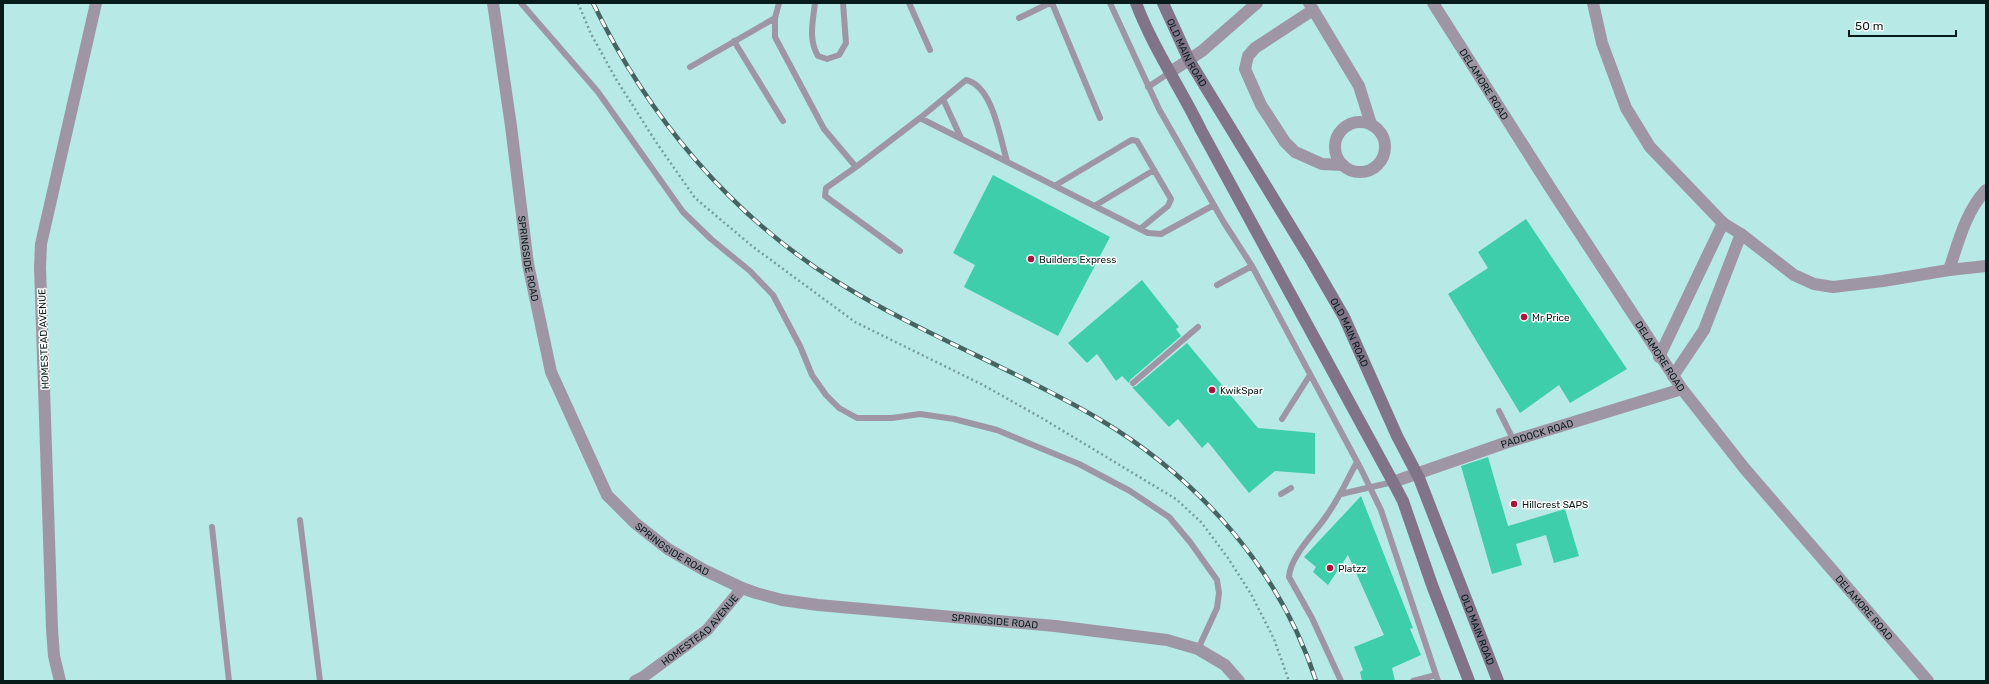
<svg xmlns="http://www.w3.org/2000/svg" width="1989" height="684" viewBox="0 0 1989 684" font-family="Rubik,sans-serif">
<rect width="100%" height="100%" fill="#b7e9e7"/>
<path fill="#3eceab" d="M993 175 1110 237 1058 336 964 287 975 265 953 253Z
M1526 219 1627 369 1570 403 1559 385 1520 413 1448 294 1488 268 1478 252Z
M1142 280 1179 327 1176 329 1181 336 1130 380 1129 383 1122 376 1116 381 1097 354 1087 363 1068 343Z
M1187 343 1258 428 1315 433V474L1275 471 1249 493 1208 442 1202 448 1178 419 1169 427 1132 387 1136 386Z
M1488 457 1508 526 1565 509 1579 556 1554 563 1546 535 1516 544 1522 565 1492 574 1461 466Z
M1361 496 1413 628 1410 629 1421 655 1392 668 1395 681H1362L1360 672 1363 670 1354 647 1384 635 1348 555 1328 585 1313 572 1316 567 1304 557Z"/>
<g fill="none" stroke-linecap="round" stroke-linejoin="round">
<path stroke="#769d9b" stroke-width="2.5" stroke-dasharray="2 3" stroke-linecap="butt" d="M578 3 591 34 616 79 656 142 695 198 752 246 855 322 983 385 1040 417 1176 499 1201 522 1228 558 1251 594 1274 639 1289 681"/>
<path stroke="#9f96a5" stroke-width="6" d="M521 3 598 92 683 212 711 239 750 271 773 295 800 346 812 375 826 395 839 408 857 418H892L920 414 954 419 997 430 1079 464 1130 491 1169 517 1190 542 1217 580 1219 593 1217 608 1198 649
M779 3 775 18V37L824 129 856 167 920 118 1148 233 1161 234 1214 205
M815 3C813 21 808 39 818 56L827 59 839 55 846 43 843 3
M909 3 930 50
M1052 3 1100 118
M1110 3 1159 109 1223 221 1252 266 1361 469 1381 510 1438 681
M1019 18 1050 3
M734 41 783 121
M690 67 775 18
M1148 87 1169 73
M943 99 961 138
M920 118 966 80C993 86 1000 138 1007 161
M856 167 826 188 825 196 900 251
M1056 185 1128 142 1132 140 1137 141 1171 199 1168 206 1140 229
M1096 205 1154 170
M1217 285 1252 266
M1133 383 1198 327
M1499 411 1514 441
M1282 419 1310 375
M1281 494 1291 488
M1341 494 1393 482
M300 520 320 681
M212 527 229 681
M1341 681 1312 618 1289 577C1290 556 1316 532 1327 515 1339 498 1347 480 1357 462
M1413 681 1436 675"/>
<g stroke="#9f96a5" stroke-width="12">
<path id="s1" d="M493 3 511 126 528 264 551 372 607 495 635 523 668 549 704 570 742 588 756 593 782 600 818 605 1055 626 1167 640 1198 649 1225 665 1239 681"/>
<path d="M1309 3 1359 86 1371 124"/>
<path id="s2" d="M1433 3 1551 189 1682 389 1745 469 1928 681"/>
<path d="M1593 3 1602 43 1626 108 1650 147 1723 223 1741 234 1794 275 1814 284 1833 287 1883 281 1949 270 1986 266"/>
<path d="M1313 10 1255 48 1248 56 1245 69 1261 105 1285 142 1295 152 1322 164 1343 165"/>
<path d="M1169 73 1202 51 1257 3"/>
<circle cx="1360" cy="147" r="25"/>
<path d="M1949 270C1958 243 1966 211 1986 190"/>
<path d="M1659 357 1723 223"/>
<path d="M1673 376 1704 330 1741 234"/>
<path id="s3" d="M1393 482 1505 443 1682 389"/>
<path d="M60 681 54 656 52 629 40 267 41 244 96 3"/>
<path id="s4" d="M635 681 643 677 707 630 742 588"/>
</g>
<g stroke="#817489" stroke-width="12">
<path d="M1136 3C1153 48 1180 87 1201 130L1393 482 1403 501 1432 585 1469 681"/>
<path id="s5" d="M1163 3 1189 60 1311 260 1344 317 1397 436 1419 478 1498 681"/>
</g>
<g stroke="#456462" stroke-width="4.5">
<path id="rail" d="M593 3C648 116 729 214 836 281 920 334 1013 368 1099 419 1198 478 1280 569 1316 681"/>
</g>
<use href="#rail" stroke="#fefefe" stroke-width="3" stroke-dasharray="9" stroke-linecap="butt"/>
</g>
<g fill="#aa1540" stroke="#fefefe" stroke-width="1.5">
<circle cx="1031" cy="259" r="4"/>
<circle cx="1524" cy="317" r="4"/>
<circle cx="1212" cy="390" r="4"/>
<circle cx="1514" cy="504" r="4"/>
<circle cx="1330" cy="568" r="4"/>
</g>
<g text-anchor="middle" stroke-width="3" stroke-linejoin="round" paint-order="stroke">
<g font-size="10" fill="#071b1a" stroke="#fefefe">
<text dy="4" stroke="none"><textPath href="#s5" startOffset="55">OLD MAIN ROAD</textPath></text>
<text dy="4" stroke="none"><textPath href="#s2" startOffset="96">DELAMORE ROAD</textPath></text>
<text dy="4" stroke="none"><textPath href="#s1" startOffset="258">SPRINGSIDE ROAD</textPath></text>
<text dy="4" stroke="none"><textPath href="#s5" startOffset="379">OLD MAIN ROAD</textPath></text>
<text transform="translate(43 339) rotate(-92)" y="4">HOMESTEAD AVENUE</text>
<text dy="4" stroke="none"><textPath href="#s2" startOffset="420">DELAMORE ROAD</textPath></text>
<text dy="4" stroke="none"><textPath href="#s3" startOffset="152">PADDOCK ROAD</textPath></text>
<text dy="4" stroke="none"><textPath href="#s1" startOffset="594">SPRINGSIDE ROAD</textPath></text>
<text dy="4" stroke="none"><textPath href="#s2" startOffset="744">DELAMORE ROAD</textPath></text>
<text dy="4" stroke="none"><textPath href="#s1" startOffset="930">SPRINGSIDE ROAD</textPath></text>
<text dy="4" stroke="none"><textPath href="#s4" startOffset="83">HOMESTEAD AVENUE</textPath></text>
<text dy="4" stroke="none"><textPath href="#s5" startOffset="703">OLD MAIN ROAD</textPath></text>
</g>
<g font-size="10" fill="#071b1a" stroke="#fefefe" text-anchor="start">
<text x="1039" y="263">Builders Express</text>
<text x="1532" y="321">Mr Price</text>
<text x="1220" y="394">KwikSpar</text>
<text x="1522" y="508">Hillcrest SAPS</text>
<text x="1338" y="572">Platzz</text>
</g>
</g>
<rect width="1989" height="684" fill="none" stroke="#071b1a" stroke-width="8"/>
<path d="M1849 30v6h107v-6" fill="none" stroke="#071b1a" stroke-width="2"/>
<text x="1855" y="30" font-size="12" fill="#071b1a" stroke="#fefefe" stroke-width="3" paint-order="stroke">50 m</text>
</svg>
